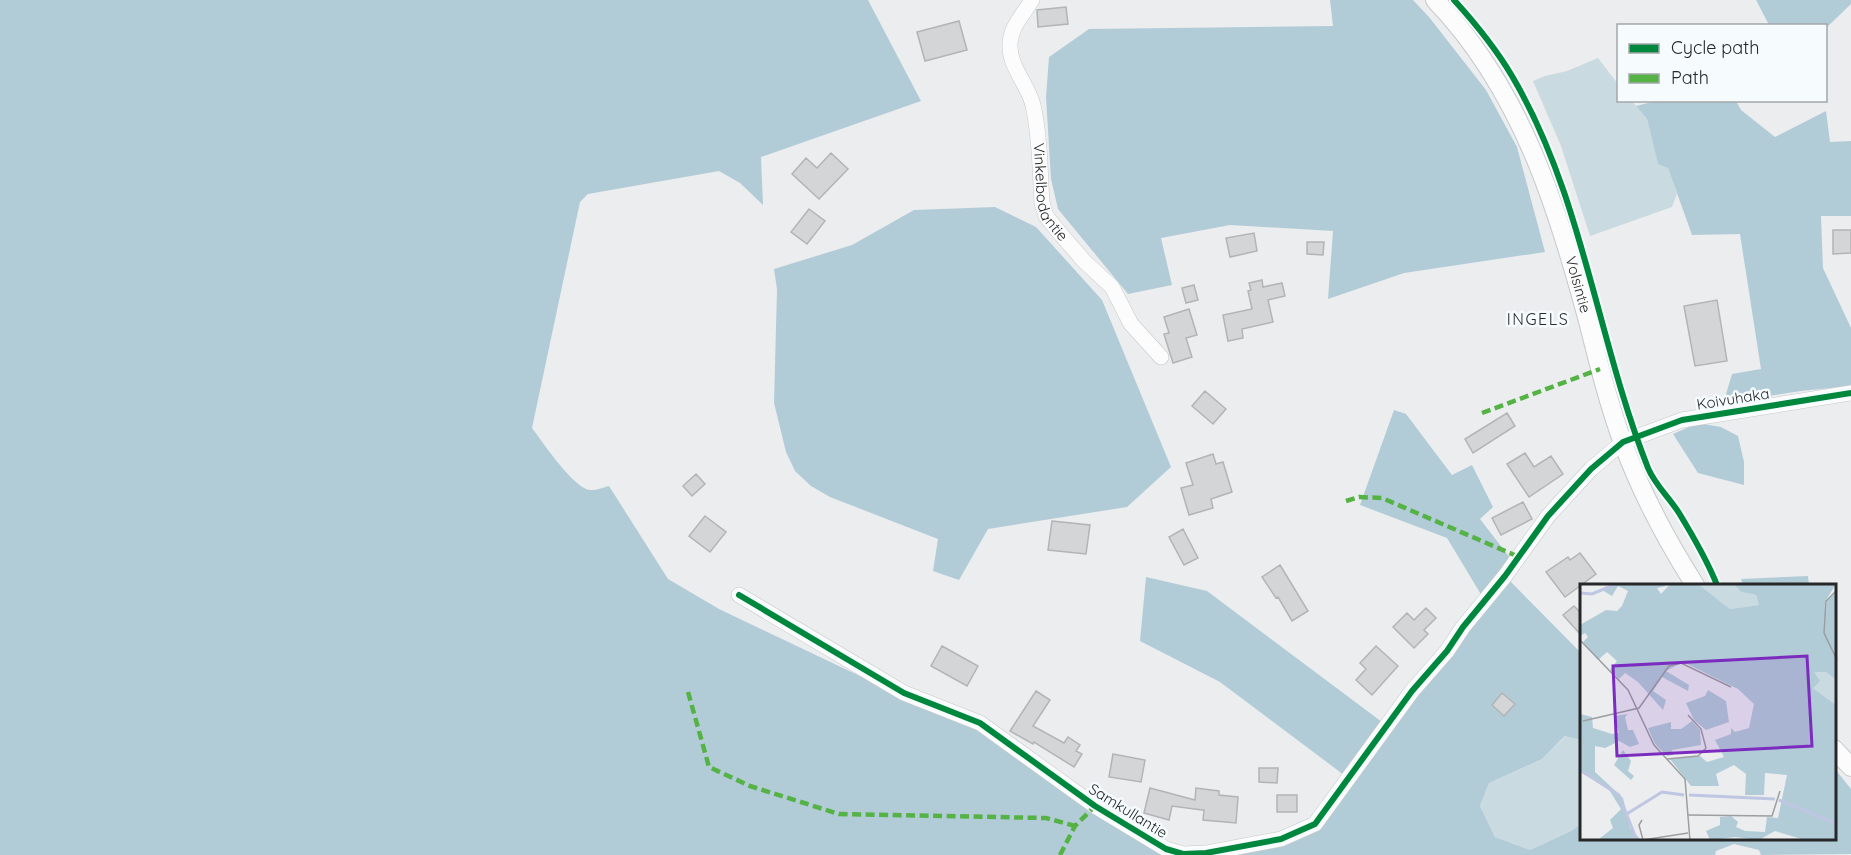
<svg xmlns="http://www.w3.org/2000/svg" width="1851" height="855" viewBox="0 0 1851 855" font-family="Quicksand,sans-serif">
<rect width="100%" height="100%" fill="#ebedef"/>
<path fill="#c9dae1" d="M1598 58 1618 84V100L1632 101 1647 119 1658 163 1668 168 1677 194 1672 207 1590 236 1561 146 1533 81 1545 76 1567 71Z
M1566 736 1581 740V824L1571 831 1530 850 1495 837 1480 806 1489 783 1542 759Z"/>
<path fill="#b2ccd7" d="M0 0H868L921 101 761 157 763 205 740 183 719 171 588 194 580 202 532 428C544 444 568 480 586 489 592 492 602 488 609 486L668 579 719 609 902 696 983 730 1164 855H0Z
M1330 0H1413L1429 17 1486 90 1517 147 1545 252 1404 273 1328 299 1333 231 1230 225 1161 238 1172 285 1128 294 1058 209 1051 179 1046 97 1049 57 1089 29 1333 26Z
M1756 0H1851V4L1826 28V26L1769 25Z
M1656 101H1736L1741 110 1775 137 1826 111 1830 142 1851 141V216H1821L1823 268 1851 328V386L1801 391 1730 402 1726 394 1732 374 1761 369 1740 234 1692 235 1668 168 1658 164 1647 119 1636 106Z
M995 207 1036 227 1102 300 1171 467 1127 507 988 529 959 580 933 571 938 539 830 497 811 486 795 471 786 452 774 403 777 289 774 269 852 245 914 210Z
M1394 410 1406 414 1452 475 1472 465 1493 507 1480 519 1514 563 1505 576 1581 653V740L1565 736 1542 759 1489 783 1480 806 1495 837 1530 850 1571 831 1581 824V838H1834L1835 769 1851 789V854L1761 855 1759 850 1734 844 1716 851 1715 855H1230L1315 824 1348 778 1220 682 1140 641 1146 577 1207 591 1386 725 1485 601 1447 538 1360 505Z
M1698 423 1721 427 1738 436 1744 462V485L1698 473 1673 434Z
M1808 576 1809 585H1743L1741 579Z"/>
<path fill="#d3d5d6" stroke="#b2b4b5" stroke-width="1.5" d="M1066 7 1068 24 1038 27 1037 10Z
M959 21 967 50 925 61 917 32Z
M831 153 848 169 819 199 792 174 806 158 817 168Z
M809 209 825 221 807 244 791 232Z
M1833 230H1851V253L1833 254Z
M1254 233 1257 251 1230 257 1226 238Z
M1307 242H1324L1323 255 1307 254Z
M1262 280 1263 287 1282 283 1285 296 1268 300 1273 322 1242 329 1243 338 1228 341 1223 315 1252 309 1248 291 1251 290 1249 283Z
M1194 285 1198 300 1186 303 1182 288Z
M1717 300 1727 361 1695 366 1684 306Z
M1189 309 1197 335 1186 338 1192 357 1173 363 1164 334 1169 333 1164 317Z
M1205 391 1226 409 1213 424 1192 406Z
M1507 413 1515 426 1473 453 1465 439Z
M1525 453 1534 467 1551 456 1563 474 1529 497 1507 464Z
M1213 454 1216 464 1223 462 1232 492 1211 499 1213 508 1189 515 1181 488 1193 485 1186 463Z
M696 474 705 484 692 496 683 486Z
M1523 502 1532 519 1501 535 1492 518Z
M705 516 726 532 710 552 689 536Z
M1052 521 1090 525 1086 554 1048 550Z
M1183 529 1198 558 1184 565 1169 537Z
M1580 553 1596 574 1565 597 1546 572 1568 557 1570 560Z
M1280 565 1308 611 1292 621 1278 597 1276 598 1262 577Z
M1574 606 1581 613V635L1563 615Z
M1426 608 1436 618 1424 630 1428 634 1414 648 1393 627 1407 613 1414 620Z
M942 646 978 666 967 686 931 666Z
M1376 646 1398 666 1372 695 1356 680 1366 669 1360 663Z
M1036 691 1050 700 1033 726 1064 743 1068 737 1080 745 1076 751 1082 754 1074 767 1034 742 1033 744 1010 731Z
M1502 693 1515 704 1504 716 1492 705Z
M1113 754 1145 760 1141 782 1109 777Z
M1259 768H1278L1277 783 1259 782Z
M1150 788 1195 800 1196 788 1219 791V795L1238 797 1236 823 1203 820 1204 810H1202L1172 806 1169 820 1144 813Z
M1277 795H1297V812H1277Z"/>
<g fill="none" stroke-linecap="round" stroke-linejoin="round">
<g stroke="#c6c8c9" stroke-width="16">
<g id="minor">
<path id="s1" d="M1032 0C1023 15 1010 27 1010 45 1009 66 1028 85 1033 105 1040 136 1040 171 1042 203L1046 216 1058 231 1084 261 1112 287 1131 324 1161 357"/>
<path d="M739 595 904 693 980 723 1095 806 1166 849 1183 854 1206 853 1281 839 1315 824 1412 691 1447 651 1463 627 1505 576 1548 516 1591 469 1623 442 1682 420 1851 393"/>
</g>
</g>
<g stroke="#c6c8c9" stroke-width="20">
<g id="tertiary">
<path id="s2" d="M1435 0C1521 89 1558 208 1589 325 1599 365 1609 405 1623 443 1641 492 1667 541 1695 585"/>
<path d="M1834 749 1851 767"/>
</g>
</g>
<use href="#minor" stroke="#fcfcfd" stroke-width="15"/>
<use href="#tertiary" stroke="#fcfcfd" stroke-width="18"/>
<path stroke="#55b245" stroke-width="4.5" stroke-dasharray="9 4.5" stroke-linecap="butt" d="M1482 413 1600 369
M1346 501 1359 497 1382 498 1519 557
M688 692 709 767 750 786 839 814 1046 818 1075 826
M1060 855 1075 826 1095 806"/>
<g stroke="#f6fcfe" stroke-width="10">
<path id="cycleway" d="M1454 0C1475 23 1496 49 1512 76 1583 196 1597 340 1648 468 1655 485 1669 497 1679 513 1693 536 1707 560 1717 585
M739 595 904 693 980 723 1095 806 1166 849 1183 854 1206 853 1281 839 1315 824 1412 691 1447 651 1463 627 1505 576 1548 516 1591 469 1623 442 1682 420 1851 393"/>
</g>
<use href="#cycleway" stroke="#00873e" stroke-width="6"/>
</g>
<g text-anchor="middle" stroke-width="5" stroke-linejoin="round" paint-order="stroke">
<g font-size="15" fill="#252728" stroke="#f6fcfe">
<text dy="5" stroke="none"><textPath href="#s1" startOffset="206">Vinkelbodantie</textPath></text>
<text dy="5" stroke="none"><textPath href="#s2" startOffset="322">Volsintie</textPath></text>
<text transform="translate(1733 399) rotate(-9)" y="5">Koivuhaka</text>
<text transform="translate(1128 811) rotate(32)" y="5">Samkullantie</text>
</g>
<g font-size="16" letter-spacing="1.5" fill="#252728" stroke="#f6fcfe">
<text x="1538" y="325">INGELS</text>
</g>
</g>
<g transform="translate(1580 584)">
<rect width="256" height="256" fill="#ebedef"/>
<path d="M118 0H154L161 8 176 11 179 21 150 25ZM233 87 246 88 256 96V121L233 104Z" fill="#c9dae1"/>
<path d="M36 0H83L86 2 77 4 81 10 90 0H118L150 25 179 21 176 11 161 8 154 0H256L246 16 245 44 247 16 256 7V96L246 88H234L240 97 233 104 256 121V256H225L195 247 179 256 155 253 130 256 126 247 140 241V233L151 232 158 238 156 243 165 247 185 248 187 233 198 234 207 191 185 189 184 211H165L166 190 154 181 136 190 139 202H111L90 175 120 172 127 178 144 173 135 156 151 150V144L155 148 169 144 174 120 158 105 103 78 86 87 109 101 108 107 82 93 73 107 86 116 83 126 58 98 45 89 39 95 30 86 37 77 27 68 18 76 3 58 8 53 5 49 0 52V41L26 26 37 27 42 22 48 7 38 2 32 12 22 6ZM128 106 146 117 149 138 126 146 114 136 106 119 125 112ZM0 130 12 133 13 144 32 150 39 149 34 132 48 130 45 133 48 146H53L59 160 50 163 39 157 25 164 15 162V188L43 214 50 244 61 256 19 255 33 244 30 236 41 225 28 204 0 188ZM112 137 120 146 121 161 92 166 93 171 87 172 75 160 68 144 91 138V145H101ZM43 166 51 177 48 187 54 192 51 196 34 181Z" fill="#b2ccd7"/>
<path fill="none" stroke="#bec6e2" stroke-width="3" d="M0 9 12 10 36 0M0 186 39 211 57 257M109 211 195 215M199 216 257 240M45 231 82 208 104 211"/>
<path fill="none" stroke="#9c9e9f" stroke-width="1.5" d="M257 6 246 17 244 49 257 76M0 56 48 106 74 161 105 195 110 257M3 137 59 124 89 82 101 79 151 103M87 175 118 172 126 164 121 145 108 131M107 231 192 232 200 207M62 236 59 241 63 256 108 249"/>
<path fill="#7b2cbf" fill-opacity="0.15" stroke="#7b2cbf" stroke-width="3" d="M227 72 232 162 37 172 33 82Z"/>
<rect width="256" height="256" fill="none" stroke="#252728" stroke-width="3"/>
</g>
<rect x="1617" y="24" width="210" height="78" fill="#f6fcfe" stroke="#a2a7a8" stroke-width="1.5"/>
<rect x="1629" y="44" width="30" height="9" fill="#00873e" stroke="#a2a7a8" stroke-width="1.5"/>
<text x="1671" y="54" font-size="18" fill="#252728">Cycle path</text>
<rect x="1629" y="74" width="30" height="9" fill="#55b245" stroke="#a2a7a8" stroke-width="1.5"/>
<text x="1671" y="84" font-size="18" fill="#252728">Path</text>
</svg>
